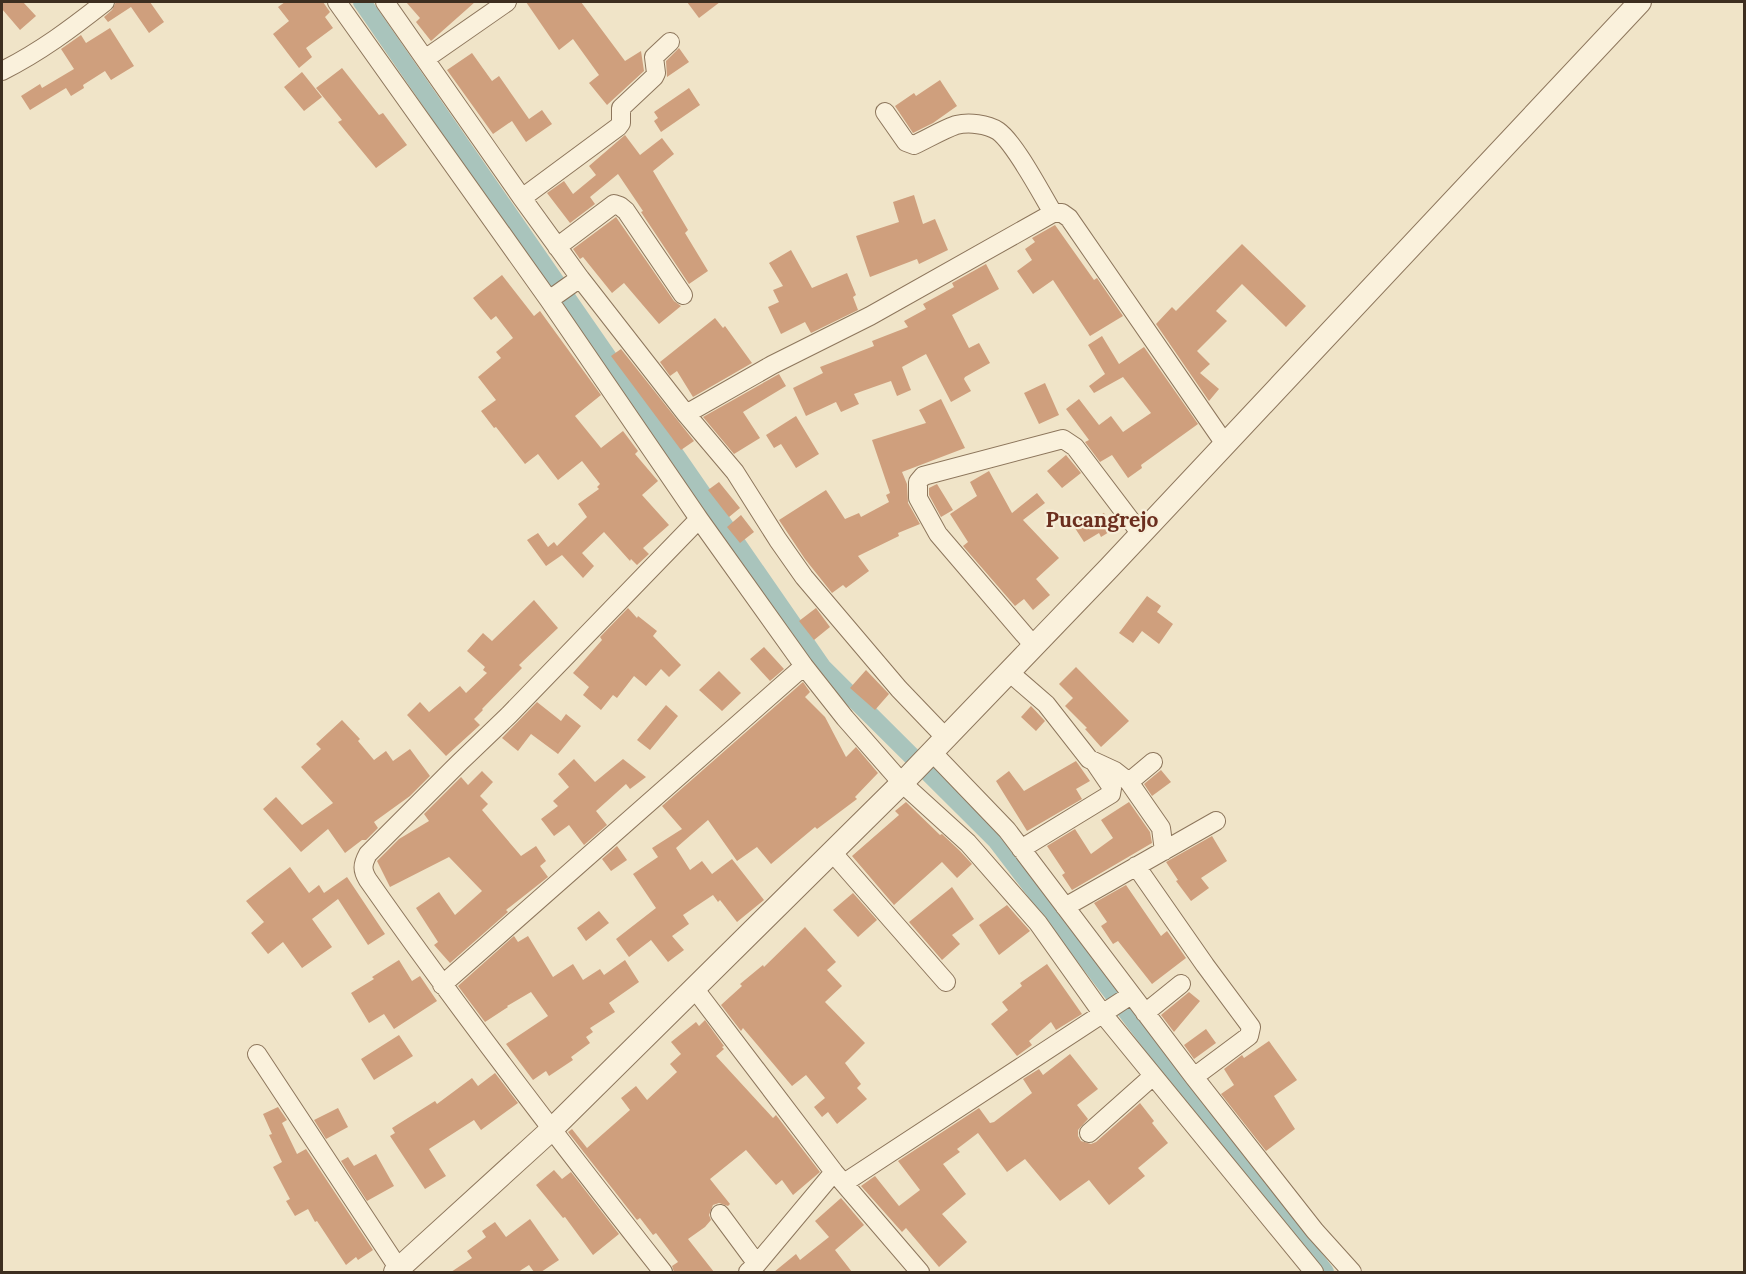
<svg xmlns="http://www.w3.org/2000/svg" width="1746" height="1274" viewBox="0 0 1746 1274" font-family="Lora,serif">
<rect width="100%" height="100%" fill="#f0e4c8"/>
<g fill="none" stroke-linecap="round" stroke-linejoin="round">
<path stroke="#a9c4bc" stroke-width="18" d="M362 2 823 668 996 840 1325 1272"/>
</g>
<path fill="#cf9f7d" d="M2 2H23L36 16 20 30 2 9Z
M116 2H150L164 22 149 33 131 7 108 22 104 17 112 10Z
M285 2H323L330 12 325 17 333 28 306 48 312 57 299 68 273 34 289 21 278 7Z
M406 2H475L431 41 416 22 420 18Z
M526 2H581L625 61 641 51 644 71 607 105 589 83 599 75 573 39 559 50Z
M687 2H720L699 18Z
M110 28 134 66 111 80 105 71 83 85 84 88 71 96 66 88 30 110 21 96 40 84 42 88 74 69 61 49 81 35 86 43Z
M679 48 689 62 667 77 666 61Z
M472 53 492 81 499 76 529 119 542 110 552 124 526 142 512 121 493 134 447 70Z
M342 68 379 115 383 113 407 145 376 168 338 122 342 120 316 88Z
M302 72 322 97 304 111 284 87Z
M940 80 957 106 933 123 913 133 895 106 914 93 916 96Z
M689 88 700 105 661 132 654 121 658 118 654 112Z
M625 135 640 155 662 138 674 154 653 171 688 230 685 233 708 271 689 284 641 212 643 211 618 174 590 197 595 204 570 223 547 193 564 181 573 194 596 175 589 166Z
M914 195 923 224 935 219 948 250 919 264 917 259 870 277 856 236 899 222 893 202Z
M616 217 674 301 681 306 659 324 624 283 612 293 583 257 580 259 573 249Z
M1055 225 1094 280 1097 278 1123 316 1090 336 1053 280 1033 294 1017 271 1032 260 1025 249 1035 242 1032 238Z
M1242 244 1306 306 1286 327 1242 284 1216 311 1227 321 1197 351 1210 364 1200 373 1219 389 1209 401 1156 324 1172 307 1176 311Z
M791 250 812 288 847 273 856 295 853 297 858 310 811 333 805 322 781 334 768 307 779 302 773 290 783 286 769 263Z
M986 264 999 289 952 315 969 348 979 343 990 363 965 377 964 379 971 391 951 402 926 354 902 367 911 390 897 396 891 381 888 382 854 394 859 404 841 412 836 402 806 416 793 388 823 373 820 367 874 346 872 341 908 327 904 321 926 309 923 304 954 287 952 283Z
M502 275 534 316 540 311 601 395 575 416 601 448 623 431 638 451 635 454 658 481 642 495 669 525 643 548 649 554 637 565 631 559 630 561 604 532 582 553 594 566 583 578 562 555 546 566 527 540 538 533 548 547 554 542 557 546 587 517 578 504 599 489 597 487 600 484 582 461 558 480 538 454 525 464 496 427 494 428 481 411 496 400 478 377 501 358 496 352 513 338 496 316 491 320 473 298Z
M715 318 723 328 725 326 752 363 693 397 677 371 670 376 660 362Z
M1102 336 1119 364 1144 347 1198 424 1141 465 1142 468 1128 478 1112 455 1100 462 1085 442 1089 440 1066 409 1079 399 1099 425 1111 416 1123 432 1151 413 1123 377 1094 393 1089 386 1105 374 1088 345Z
M621 349 694 441 681 450 611 356Z
M779 374 786 386 743 412 760 438 734 454 703 417Z
M1045 383 1059 415 1039 424 1024 393Z
M941 399 965 448 902 472 907 484 908 503 920 524 898 533 899 536 858 556 869 571 846 588 843 585 832 593 805 559 779 520 826 490 845 519 859 513 861 517 889 502 886 495 890 493 872 440 926 423 919 410Z
M796 416 819 454 796 468 781 444 774 448 766 435Z
M1066 455 1081 473 1062 488 1047 471Z
M989 471 1012 513 1037 493 1045 503 1023 520 1059 558 1036 579 1050 595 1033 610 1024 599 1015 606 963 546 968 542 950 514 977 496 970 482Z
M719 482 740 508 729 517 708 490Z
M937 484 953 510 941 517 929 495V488Z
M1104 513 1114 529 1101 537 1099 533 1084 542 1073 525 1087 516 1090 520Z
M741 515 754 532 740 543 727 527Z
M1147 596 1161 606 1157 612 1173 624 1159 644 1142 631 1133 643 1119 633Z
M534 600 558 628 519 665 522 668 482 709 483 710 474 719 480 725 446 756 407 715 420 702 429 712 460 686 466 693 487 673 483 670 485 667 467 651 483 633 492 641Z
M628 608 637 618 638 616 657 631 653 636 681 665 669 677 661 669 646 686 634 676 617 698 613 695 601 710 583 695 589 687 573 673 602 640 600 637Z
M816 608 830 627 814 640 799 621Z
M764 647 784 669 770 681 750 659Z
M1076 667 1129 721 1101 747 1085 729 1087 728 1065 706 1073 698 1059 684Z
M866 670 889 694 875 710 850 688Z
M719 671 741 693 722 711 699 690Z
M803 682 810 692 805 697 825 717 846 757 856 747 878 773 855 797 857 799 817 829 815 827 771 864 757 847 737 861 708 820 676 848 690 870 702 861 712 874 732 859 764 900 737 922 720 900 718 902 713 895 683 915 689 924 672 936 684 950 668 962 651 940 629 957 616 939 656 908 633 874 658 857 652 848 682 829 662 806Z
M537 702 561 721 566 714 581 726 558 754 531 734 518 751 502 738Z
M666 705 678 716 650 750 637 740Z
M1031 706 1045 721 1036 731 1021 717Z
M342 720 360 739 358 741 374 760 386 751 393 761 410 749 430 776 410 796 374 822 378 828 366 840H362L345 853 328 829 301 852 263 809 276 797 302 825 333 803 301 767 321 749 316 744Z
M574 759 595 782 623 759 646 777 630 789 626 784 596 811 607 825 584 845 569 825 554 836 541 819 558 806 553 801 569 787 558 774Z
M1076 761 1090 781 1076 789 1082 799 1027 831 996 781 1009 771 1024 791Z
M1161 770 1171 782 1152 796 1144 784Z
M482 771 493 782 480 796 488 804 482 810 521 856 536 846 546 861 540 866 548 877 506 910 508 912 450 963 434 945 438 942 416 908 439 892 455 915 482 891 449 857 390 887 377 861 399 839 429 821 424 814 461 777 468 785Z
M906 802 940 835 942 834 960 851 972 864 957 878 942 862 894 905 852 856 899 815 895 811Z
M1129 802 1150 832 1152 843 1072 890 1062 875 1065 873 1047 846 1075 829 1091 854 1113 838 1101 820Z
M1212 836 1227 861 1201 878 1209 888 1191 901 1176 881 1178 880 1166 862Z
M617 846 627 860 611 871 602 859Z
M290 867 309 893 319 885 324 893 347 877 385 934 368 945 338 899 312 919 332 947 302 968 283 942 268 954 251 933 264 922 246 901Z
M1126 885 1161 936 1167 931 1186 958 1152 984 1118 941 1113 944 1101 926 1107 922 1094 903Z
M952 887 974 919 952 935 960 944 942 960 909 922Z
M853 893 877 920 858 937 833 910Z
M1007 905 1030 931 999 955 979 925Z
M599 911 609 923 586 941 577 928Z
M805 927 836 962 827 970 842 986 825 1002 865 1043 845 1063 861 1084 857 1088 867 1099 837 1124 828 1112 822 1117 814 1107 825 1098 806 1075 792 1086 743 1028 741 1031 721 1005 742 986 740 984 763 965 764 967Z
M514 936 518 942 528 936 553 977 573 964 583 980 600 969 604 975 625 960 639 982 609 1003 615 1012 590 1028 593 1032 586 1037 590 1043 571 1057 573 1060 549 1076 546 1071 533 1080 506 1044 548 1016 531 992 507 1006 508 1007 485 1022 458 986Z
M399 960 412 981 420 976 437 1001 394 1029 384 1014 369 1023 351 993 374 979 372 977Z
M1047 964 1082 1014 1056 1030 1051 1022 1029 1041 1032 1045 1017 1056 991 1024 1008 1010 1002 1002 1022 986 1020 983Z
M1189 992 1200 1001 1174 1032 1161 1015Z
M705 1020 724 1046 722 1047 724 1049 716 1056 773 1118 776 1115 820 1172 793 1195 782 1180 776 1185 746 1150 710 1179 730 1204 728 1206 719 1203 713 1205 709 1215 711 1220 705 1227 688 1239 714 1272H674L672 1266 678 1262 656 1233 653 1235 640 1218 637 1220 568 1132 572 1129 587 1148 630 1110 621 1098 636 1086 647 1100 677 1072 670 1064 681 1054 671 1042 696 1022 699 1026Z
M1206 1029 1216 1043 1194 1059 1184 1045Z
M399 1035 413 1056 374 1080 361 1059Z
M1269 1041 1297 1080 1274 1096 1295 1129 1266 1151 1221 1094 1234 1085 1224 1069 1242 1055 1244 1058Z
M1070 1054 1098 1089 1077 1105 1088 1119 1078 1130V1136L1081 1141 1091 1144 1096 1142 1140 1103 1154 1121 1152 1123 1168 1143 1138 1168 1145 1176 1109 1205 1089 1180 1060 1201 1025 1159 1007 1172 978 1133 957 1149 960 1152 943 1164 966 1194 942 1214 967 1242 939 1267 906 1228 902 1232 861 1186 875 1176 899 1206 920 1190 898 1161 979 1108 990 1123 994 1122 1032 1093 1023 1079 1039 1069 1043 1075Z
M495 1073 518 1103 481 1130 474 1120 429 1149 446 1176 425 1189 390 1136 395 1133 392 1128 435 1101 437 1104 472 1078 478 1086Z
M278 1107 287 1120 282 1123 297 1154 306 1149 373 1250 358 1260 356 1257 346 1265 317 1221 315 1222 308 1209 295 1216 286 1201 290 1199 273 1167 282 1162 269 1135 272 1134 263 1114Z
M338 1108 348 1127 326 1139 314 1120Z
M376 1154 394 1186 367 1201 341 1161 348 1157 354 1166Z
M554 1170 562 1179 571 1172 619 1234 593 1255 565 1217 563 1218 536 1185Z
M841 1198 864 1225 835 1250 852 1272H774L796 1254 800 1260 829 1237 815 1221Z
M530 1219 559 1260 541 1272H534L529 1265 518 1272H451L472 1258 467 1251 486 1237 482 1231 495 1222 506 1237Z"/>
<g fill="none" stroke-linecap="round" stroke-linejoin="round">
<g stroke="#8d765c" stroke-width="20">
<path id="minor" d="M337 2 549 300 699 519 804 666 845 718 902 783 968 843 1038 923 1102 1013 1314 1272
M385 2 522 198 580 278 686 414 735 472 778 540 804 577 899 689 946 738
M425 59 507 2
M2 71C40 52 72 28 105 2
M885 112 906 142 914 145C927 139 942 130 956 125 969 122 987 124 998 131 1015 143 1041 193 1053 213
M522 198 618 127 621 123V108L654 77 656 73 654 57 670 42
M557 247 614 204 620 206 626 211 683 295
M549 300 580 278
M686 414 772 365 870 316 1053 213H1062L1069 218 1225 444
M1034 646 938 534 918 498V482L923 476 1063 439 1075 447 1141 534
M1009 672 1046 704 1089 759 1115 771 1129 782 1161 828 1164 851
M932 752 1007 830 1194 1077 1315 1231 1352 1272
M1129 782 1153 762
M1021 849 1111 794 1112 788 1095 763
M832 852 946 982
M1136 866 1205 965 1251 1027 1249 1036 1194 1077
M1065 907 1216 821
M442 985 804 666
M694 988 834 1172 920 1272
M1145 1013 1181 984
M257 1054 399 1269
M1089 1133 1153 1076
M844 1183 1131 995
M720 1214 757 1264
M663 1272C562 1144 462 1014 368 880 362 870 362 865 368 854L460 762 509 715 699 519
M748 1272 757 1264 834 1172"/>
</g>
<g stroke="#8d765c" stroke-width="24">
<path id="tertiary" d="M395 1272 551 1130 909 776 1109 568 1640 2"/>
</g>
<use href="#minor" stroke="#faf1dc" stroke-width="18"/>
<use href="#tertiary" stroke="#faf1dc" stroke-width="22"/>
</g>
<g text-anchor="middle" stroke-width="4.5" stroke-linejoin="round" paint-order="stroke">
<g font-size="21" font-weight="bold" fill="#6b2e1e" stroke="#f7eed8">
<text x="1102" y="527">Pucangrejo</text>
</g>
</g>
<rect width="1746" height="1274" fill="none" stroke="#3d2e20" stroke-width="6"/>
</svg>
